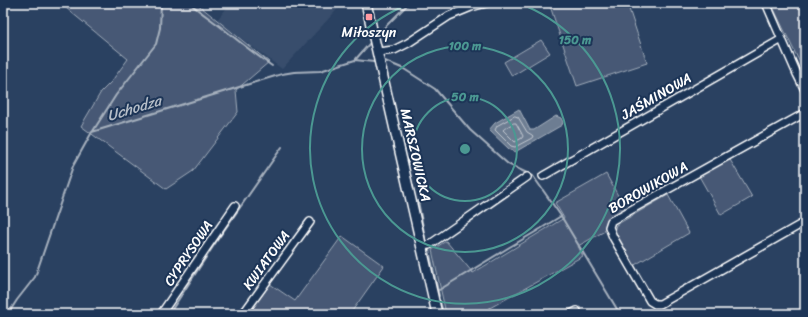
<svg xmlns="http://www.w3.org/2000/svg" width="808" height="317" viewBox="0 0 808 317" font-family="Sriracha,sans-serif">
<rect width="100%" height="100%" fill="#2a4161"/>
<filter id="ink" filterUnits="userSpaceOnUse"><feTurbulence type="fractalNoise" baseFrequency=".025" numOctaves="2"/><feDisplacementMap in="SourceGraphic" scale="8" xChannelSelector="R" yChannelSelector="G"/><feConvolveMatrix kernelMatrix="1 2 1 2 8 2 1 2 1" color-interpolation-filters="sRGB"/></filter>
<g filter="url(#ink)">
<path fill="#394e6c" d="M231 3H343L282 69 217 20Z"/>
<path fill="#465975" stroke="#a2acba" d="M60 3H196L269 62 236 90 238 112 193 171 166 189 81 126 101 92 111 82 128 59Z
M549 3H627L647 63 577 86Z
M771 3H805V71H804Z
M541 40 550 53 512 76 504 62Z
M729 158 752 197 721 215 699 176Z
M606 174 626 210 607 222 605 231 578 246 583 256 479 314H446L432 250 446 241 473 273 564 218 555 203Z
M668 195 689 233 633 266 614 231 616 225Z
M342 236 384 266 350 314H249L270 284 295 301Z"/>
<path fill="#6d7d92" stroke="#a7b1be" d="M519 109 530 130H534L556 116 561 118 563 122 562 125 515 152 509 149 489 130 495 123Z"/>
<g fill="none" stroke-linecap="round" stroke-linejoin="round">
<path stroke="#c5cbd3" stroke-width="1" d="M515 116 518 117 527 132 532 135 533 136 532 138 515 147 511 146 495 130 497 126Z
M514 123H516L523 136 522 138 515 142 503 130 504 129Z"/>
<path stroke="#a7b1be" stroke-width="2" d="M190 3C198 11 208 17 217 24 235 38 253 53 272 66
M379 33 409 3
M355 60 374 62
M385 61 404 69 435 89 470 130 508 164 533 176 561 216 620 314
M93 131 116 95 156 44 160 28 161 3
M418 201 425 238
M429 250 439 296
M439 290 508 248 537 231 561 216
M440 301 443 313
M8 314 17 300 35 277 73 166 92 132 282 74 294 72 320 71 355 60 370 43
M169 314 218 239 282 147"/>
<g stroke="#fff" stroke-width="10">
<path id="minor" d="M766 3 797 74 805 90
M378 52 394 50 408 43 449 16 471 7 486 3
M805 113 611 221 609 227 613 237 650 301 655 304H660L805 222
M543 176 782 39
M422 246 429 245 527 177
M161 314 235 206
M243 314 310 222
M571 314 577 311"/>
</g>
<g stroke="#fff" stroke-width="12">
<path id="tertiary" d="M366 3 437 314"/>
</g>
<use href="#minor" stroke="#1d3557" stroke-width="7"/>
<use href="#tertiary" stroke="#1d3557" stroke-width="9"/>
</g>
</g>
<g fill="none" stroke="#4b9892" stroke-width="2">
<circle cx="465" cy="149" r="52"/>
<circle cx="465" cy="149" r="103"/>
<path d="M518 3A155 155 0 1 1 412 3"/>
</g>
<rect fill="#ff9aa2" stroke="#1d3557" stroke-width="1.5" x="365" y="13" width="8" height="8" rx="2"/>
<g text-anchor="middle" stroke-width="4" stroke-linejoin="round" paint-order="stroke">
<g font-size="14" fill="#fff" stroke="#1d3557">
<text x="369" y="37">Miłoszyn</text>
</g>
<g font-size="14" fill="#fff" stroke="#1d3557">
<text transform="translate(656 96) rotate(-30)" y="5">JAŚMINOWA</text>
<text transform="translate(416 155) rotate(77)" y="5">MARSZOWICKA</text>
<text transform="translate(648 187) rotate(-30)" y="5">BOROWIKOWA</text>
<text transform="translate(188 253) rotate(-56)" y="5">CYPRYSOWA</text>
<text transform="translate(266 260) rotate(-54)" y="5">KWIATOWA</text>
</g>
<g font-size="15" font-style="italic" fill="#b6bec8" stroke="#1d3557">
<text transform="translate(134 108) rotate(-17)" y="5">Uchodza</text>
</g>
</g>
<circle cx="465" cy="149" r="6" fill="#4b9892" stroke="#1d3557" stroke-width="2"/>
<g font-size="12" text-anchor="middle" font-weight="bold" fill="#4b9892" stroke="#1d3557" stroke-width="4" stroke-linejoin="round" paint-order="stroke">
<text x="575" y="44">150 m</text>
<text x="465" y="50">100 m</text>
<text x="465" y="101">50 m</text>
</g>
<rect width="808" height="317" fill="none" stroke="#1d3557" stroke-width="16"/>
<rect x="8" y="8" width="792" height="301" fill="none" stroke="#fff" stroke-width="1.5" filter="url(#ink)"/>
</svg>
